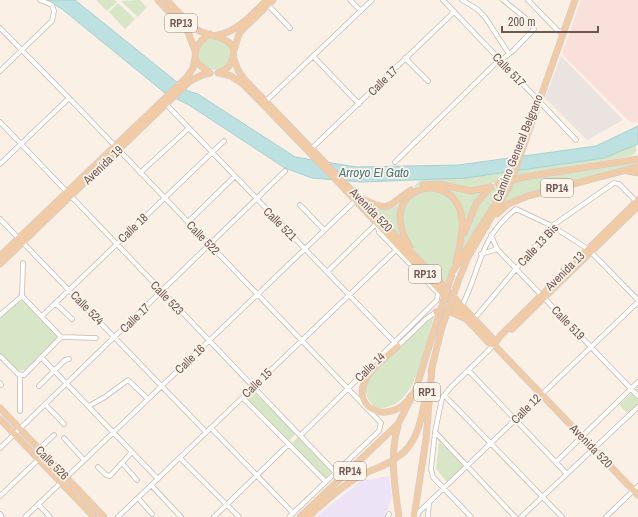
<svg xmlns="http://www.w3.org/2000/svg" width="638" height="517" viewBox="0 0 638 517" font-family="'Archivo Narrow',sans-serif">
<rect width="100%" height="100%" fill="#faf0e6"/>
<path fill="#f9e0db" d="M581 0H638V123L630 122 562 54Z"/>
<path fill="#eae3e0" d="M561 56 623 120 587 140 545 98Z"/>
<path fill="#ede3f6" d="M389 476 392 497 385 517H316L361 481Z"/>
<path fill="#d7e6c6" d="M96 0H115L117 2 107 11Z
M140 0 147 7 138 17 121 1Z
M118 3 135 19 125 29 109 12Z
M198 54a16 16 0 1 1 32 0a16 16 0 1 1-32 0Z
M636 145V152L631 156 523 174 524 179 638 161V164L531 192 502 206 516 171 604 158Z
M509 172 495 203 460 255C467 231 473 198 498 186L496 182 471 188 426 183 413 188 420 180 466 178Z
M428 186C447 185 463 194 483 192L470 210 464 230C466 171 399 179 398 215 397 224 402 233 405 242L366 203 378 208 394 207C409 199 406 190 428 186Z
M431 190C478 199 461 254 445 284 427 265 387 229 407 201 413 193 421 191 431 190Z
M21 301H25L55 331 57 336 55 341 25 370C14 373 7 361 0 354V318L17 302Z
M434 316C425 346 417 412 376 408 363 397 363 387 372 373L427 320Z
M638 387V403L628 414 619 405Z
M254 392 296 433 289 441 246 399Z
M298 437 332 471 325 479 291 444Z
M439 441 464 467 447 482 436 469Z"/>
<path fill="#bde1e1" stroke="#a4d1d2" d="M47 0H75L188 91 198 94 295 157 356 167 459 165 596 146 638 126V144L604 158 466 178 362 182 312 178 285 168 189 105 165 93 62 9Z"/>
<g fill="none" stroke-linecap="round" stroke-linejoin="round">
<g stroke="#cab7ae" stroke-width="5.5">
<path id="minor" d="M350 0 361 11
M443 0 576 140
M462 0 477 9 485 17 509 54
M528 0 557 30 563 33
M268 5 290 28
M0 28 69 98 381 423 379 431 289 517
M313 56 359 104
M405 58 428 81
M500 61 514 50 534 29 529 21 503 0
M0 71 52 21 54 11 52 5 40 0
M266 101 372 0
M164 102 398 346 426 319 436 312
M0 122 335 472
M311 149 454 12
M395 162 499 60
M0 164 69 98
M140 173 189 128
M300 205 324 230
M0 219 206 432
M188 222 234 177
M491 235 497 249 638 396
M481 254 497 249
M327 272 377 223
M22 296 23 263
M55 303 72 319
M462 306C481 268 479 238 516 209L552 226 588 249 638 300
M0 315 22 296
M42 316 224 141
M474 319 552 226 614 183 619 184 637 202
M61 337 96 338
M0 356 18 374 24 375 61 337 22 296
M41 357 158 479
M468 370 567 474
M0 383 1 385
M39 386 65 360 69 359
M444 395 562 517
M243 398 325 481
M45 404 64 424
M89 406 105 397 128 380 148 399
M20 411V375
M211 428 293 513
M435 432 515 517
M300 436 437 300 438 293 379 232 377 224
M64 438 84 460
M0 448 285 171
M39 449 54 435
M180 458 239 517
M556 462 638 382
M122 463 137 480
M98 467 106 475 110 476 132 452
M151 485 181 517
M0 496 39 459
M138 498 152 514
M38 504 50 517
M0 514 2 517
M25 517 356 200
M118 517 396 250
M214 517 289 444
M388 517 389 514
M416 517 420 511 638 302
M428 517 429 503
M471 517 433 477 431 469 435 432 442 398 451 387 494 345
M521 517 638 407
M606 517 638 486"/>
</g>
<g stroke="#d4ccca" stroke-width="7">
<path id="major" d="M158 0 188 32 195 51
M167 0C176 10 185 21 196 29 208 38 238 34 233 58 231 65 226 71 218 73
M210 34C198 41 192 51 197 63L210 73
M218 35C239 31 252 14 267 0
M234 50 239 34 243 29 273 0
M233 57 238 70 244 79 415 256 493 339 494 345
M220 73 231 76 243 84 341 185 489 343 494 345 638 495
M627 171 638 173
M524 177 638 159
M423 185 439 184 471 191 491 187
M363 199C392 214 388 204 411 190
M497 214 508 204 528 196 638 167
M486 226 509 187 575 0
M464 233 476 204 490 187
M410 247C374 188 447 169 460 210 464 221 462 232 460 243
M0 256 187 77 193 68 195 58
M456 262 461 241
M0 264 190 81 202 75 210 73
M453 271 497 201
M459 279 468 257 488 223
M436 312 449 311 464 318
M512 329 638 206
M494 345 500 336 638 200
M398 346C387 356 373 366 366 379 349 412 393 425 411 396
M431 371 442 327
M0 408 104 517
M0 419 94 517
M398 426C389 456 395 487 399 517
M404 452C419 437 422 415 426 395
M300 517 398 424 416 389 436 324
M308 517C331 496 351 477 380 467
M414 517 426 439 432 368"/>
</g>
<use href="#minor" stroke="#fff" stroke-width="4"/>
<use href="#major" stroke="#f1cba6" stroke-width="5.5"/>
<g stroke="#d4ccca" stroke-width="7" stroke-linecap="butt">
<path id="major-bridge" d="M497 184 524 177
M436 324 452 274
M442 327 459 279
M380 467 392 461 404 452"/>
</g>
<use href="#major-bridge" stroke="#f1cba6" stroke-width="5.5"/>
</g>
<g text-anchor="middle" stroke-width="3.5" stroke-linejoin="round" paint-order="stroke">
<g fill="#fdf4ec" stroke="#9a857d" stroke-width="1">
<rect x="165" y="14" width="32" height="18" rx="3"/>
<rect x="541" y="179" width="32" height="18" rx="3"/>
<rect x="409" y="265" width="32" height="18" rx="3"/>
<rect x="414" y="383" width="26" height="18" rx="3"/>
<rect x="334" y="462" width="32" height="18" rx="3"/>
</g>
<g font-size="11" font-weight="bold" fill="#70564e">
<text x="181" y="27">RP13</text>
<text x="557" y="192">RP14</text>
<text x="425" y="278">RP13</text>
<text x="427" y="396">RP1</text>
<text x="350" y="475">RP14</text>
</g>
<g font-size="12" fill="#70564e" stroke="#fdf4ec">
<text transform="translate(509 70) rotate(46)" y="4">Calle 517</text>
<text transform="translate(383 81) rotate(-45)" y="4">Calle 17</text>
<text transform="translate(518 148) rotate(-68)" y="4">Camino General Belgrano</text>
<text transform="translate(103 165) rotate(-44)" y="4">Avenida 19</text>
<text transform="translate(371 210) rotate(46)" y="4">Avenida 520</text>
<text transform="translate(280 224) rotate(45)" y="4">Calle 521</text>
<text transform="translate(133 228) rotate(-44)" y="4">Calle 18</text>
<text transform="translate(203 238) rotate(46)" y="4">Calle 522</text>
<text transform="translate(538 245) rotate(-47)" y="4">Calle 13 Bis</text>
<text transform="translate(565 271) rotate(-45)" y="4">Avenida 13</text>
<text transform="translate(167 298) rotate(46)" y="4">Calle 523</text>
<text transform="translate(87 308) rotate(46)" y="4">Calle 524</text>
<text transform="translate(135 318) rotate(-44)" y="4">Calle 17</text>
<text transform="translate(568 323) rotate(46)" y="4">Calle 519</text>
<text transform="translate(190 359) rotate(-44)" y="4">Calle 16</text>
<text transform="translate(370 367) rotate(-44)" y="4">Calle 14</text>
<text transform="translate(257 383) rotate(-44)" y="4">Calle 15</text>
<text transform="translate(526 409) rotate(-45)" y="4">Calle 12</text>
<text transform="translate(591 446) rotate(46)" y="4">Avenida 520</text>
<text transform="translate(52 463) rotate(46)" y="4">Calle 526</text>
</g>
<g font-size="13" font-style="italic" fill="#47797b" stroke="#fdf4ec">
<text x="374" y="177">Arroyo El Gato</text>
</g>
</g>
<path d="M502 26v6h96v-6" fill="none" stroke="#70564e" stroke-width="2"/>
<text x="508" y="26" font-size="12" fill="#70564e" stroke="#fdf4ec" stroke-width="3" paint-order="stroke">200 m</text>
</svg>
